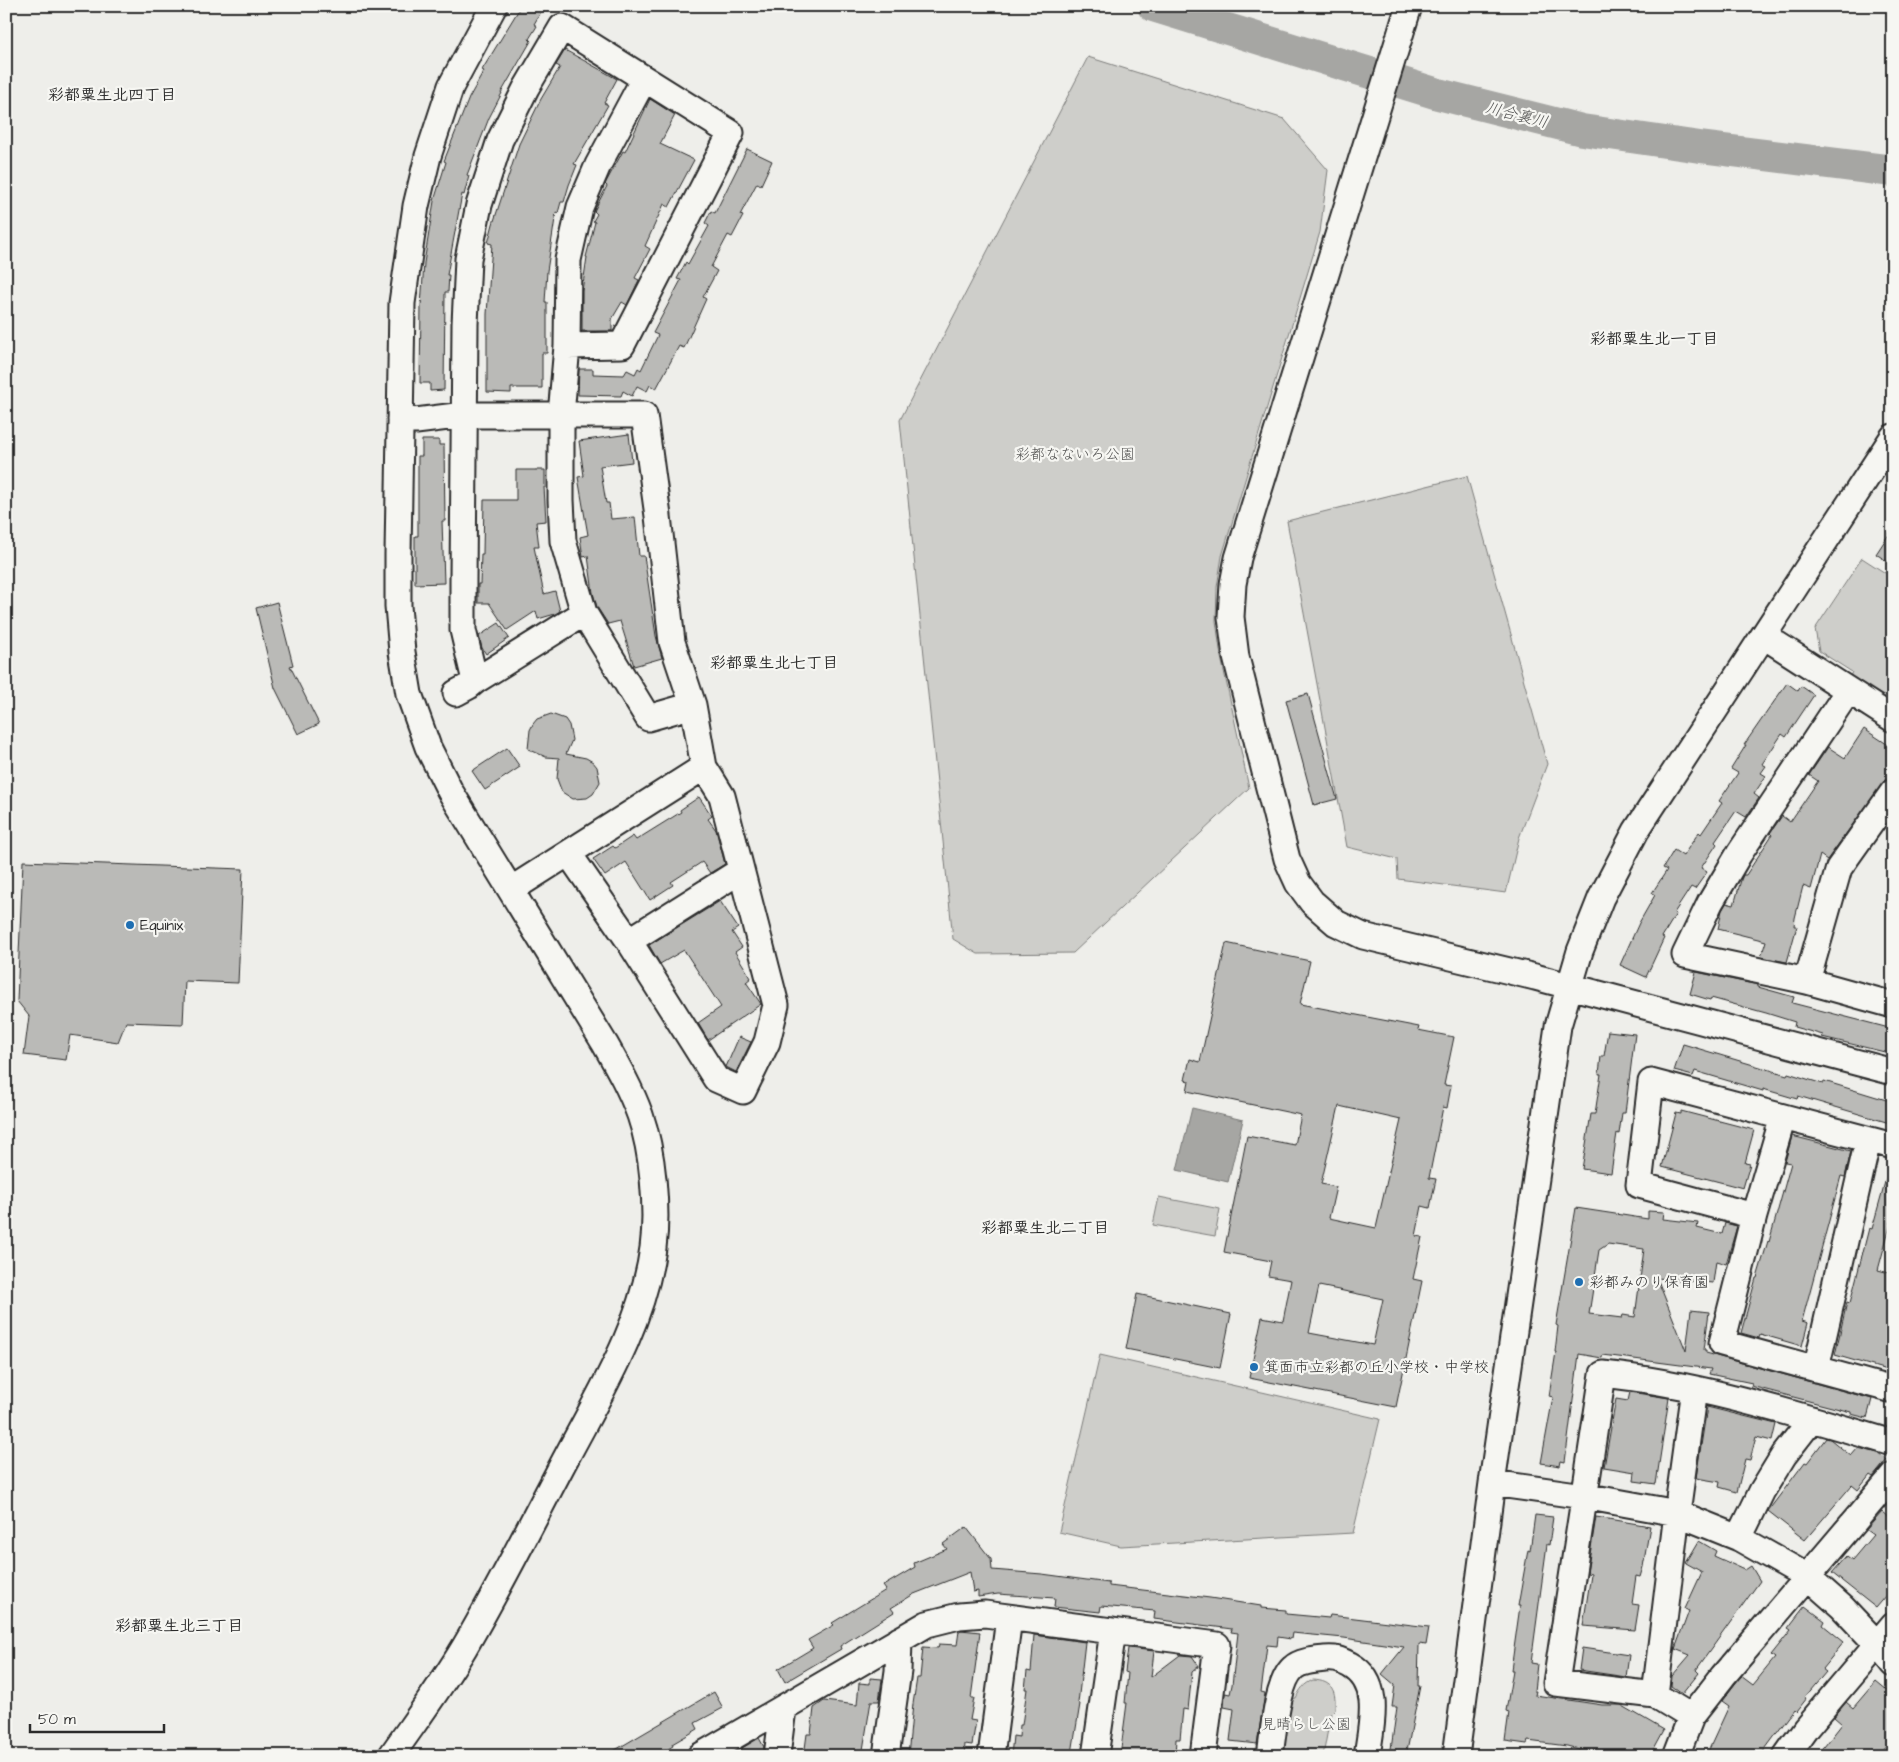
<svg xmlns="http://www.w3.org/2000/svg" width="1899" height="1762" viewBox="0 0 1899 1762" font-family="'Architects Daughter','Klee One',sans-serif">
<rect width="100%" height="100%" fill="#eeeeea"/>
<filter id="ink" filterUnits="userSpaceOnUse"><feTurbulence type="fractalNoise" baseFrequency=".02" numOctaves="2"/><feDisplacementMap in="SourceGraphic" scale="10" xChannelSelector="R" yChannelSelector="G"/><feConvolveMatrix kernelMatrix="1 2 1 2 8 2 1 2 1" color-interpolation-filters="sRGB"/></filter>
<g filter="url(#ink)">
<path fill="#cececa" stroke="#7c7c7a" d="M1088 57 1284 119 1328 170 1320 232 1222 556 1217 587 1216 621 1221 657 1249 788 1073 953 978 954 953 939 900 420Z
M1467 476 1547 764 1519 838 1506 893 1398 879 1397 859 1347 847 1287 521Z
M1862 558 1893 578V707L1849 678 1852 672 1819 651 1815 629Z
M1159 1197 1220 1209 1215 1236 1153 1225Z
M1100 1355 1380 1419 1353 1533 1121 1546 1059 1532Z
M1313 1680C1333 1681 1336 1691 1335 1709L1331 1713 1323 1756H1278L1286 1700 1296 1698C1300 1689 1304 1684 1313 1680Z"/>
<path fill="#a6a6a3" stroke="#757573" d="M1192 1108 1243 1120 1228 1182 1177 1170Z"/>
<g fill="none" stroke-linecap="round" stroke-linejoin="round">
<path stroke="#a6a6a3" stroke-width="32" d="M1153 6 1438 94 1582 130 1700 147 1893 171"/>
</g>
<path fill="#babab7" stroke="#2b2b2b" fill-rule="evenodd" d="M521 6H532L541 12 534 24 537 26 529 39 531 41 501 93H502L489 118 467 175 469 176 464 195 462 194 447 275H449L448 292H445L444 390 430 391V383H420L421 306 424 263 434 201 446 162 444 161 469 98 484 71 482 70Z
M565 50 617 79 604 103 608 105 574 164 577 165 569 185 564 202H561L558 213 556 212 547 271 545 302H547V353H542V388H511V393L487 392V314L492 244 488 243 493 224 519 144 541 99 560 67 556 65Z
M650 99 675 115 660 144 694 160 669 207 664 204 645 246 650 249 635 278 639 280 627 305 622 302 612 319V331H582V291L587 257H586L595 222 593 221 597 214 594 211 607 186 605 184 623 151 625 152Z
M747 149 772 161 761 185 757 183 740 215 743 216 732 237 728 235 711 267 717 271 703 297 706 299 684 348 679 346 656 389 650 385 647 391 637 386 632 396 623 391 621 396 578 395 579 369H593V374L624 375 627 370 635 374 638 368 641 370 658 335 653 333 681 280 677 279 686 262 688 264 709 226 705 223 711 211 715 213Z
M629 434 632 462 600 466 606 503H609L611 519 635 517 639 556H644L656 636 662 658 634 666 620 621 608 624 597 607 593 593 588 556 583 557 580 537 588 535 578 477 584 476 579 441Z
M422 440H439V445H444L445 521H442L444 583 415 584V536H418V456H422Z
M516 470H545V487H544L546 521 536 522 539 547H534L544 594 555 591 560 611 555 614 538 619 536 611 507 630 489 603H478V584H480L481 554H483L484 500H516Z
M1893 528V565L1876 554Z
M277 602 293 665 290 666 319 724 298 734 275 688 256 608Z
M499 623 509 638 486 654 482 648 479 636Z
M1787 683 1798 691 1801 686 1814 695 1786 737 1782 734 1762 764 1766 766 1761 773 1766 776 1754 794 1759 798 1746 817 1736 811 1715 842 1717 844 1701 868 1707 872 1695 889 1691 887 1674 913 1676 914 1662 937 1664 938 1646 977 1620 965 1639 923 1655 895 1652 893 1667 870 1663 868 1674 850 1683 856 1699 832 1701 834 1722 803 1719 801 1738 773 1731 769 1746 745H1744Z
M1308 694 1337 799 1314 805 1286 700Z
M551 714 565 719 569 725 572 740 566 754 586 758 593 762 597 767 600 782 593 794 587 798 573 799 562 792 557 779 559 758 546 757 528 749 530 730 533 724 537 719Z
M1864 729 1893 748V769L1827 860 1820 855 1811 889 1803 886 1795 918 1794 926H1797L1787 962 1761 957 1766 941 1718 929 1722 910 1726 903 1734 905 1741 880 1743 875H1746L1772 835 1770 833 1782 816 1790 822 1818 781 1809 775 1828 747 1845 758Z
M507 748 520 767 485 790 472 771Z
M699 797 712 816 708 819 716 830 725 864 710 873 702 862 671 882 673 885 650 900 626 862 605 876 593 859 613 846 615 848 633 836 636 840 681 812 680 810Z
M23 861 243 869 238 983 185 981 183 1024 126 1022 118 1042 70 1035 66 1060 24 1055 29 1016 17 1001Z
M720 901 738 928 732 932 742 947 735 952 751 978 746 982 761 1004 708 1040 698 1023 721 1007 684 950 660 964 649 945Z
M1226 943 1310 961 1300 1004 1419 1027 1418 1030 1454 1037 1444 1085 1451 1086 1447 1108 1443 1107 1429 1178 1436 1179 1430 1208 1422 1206 1416 1236 1422 1237 1413 1279 1422 1281 1396 1407 1249 1378 1262 1317 1283 1321 1291 1280 1268 1276 1271 1261 1224 1252 1247 1136 1295 1145 1301 1115 1187 1091 1189 1081 1185 1080 1190 1059 1200 1062ZM1339 1106 1401 1120 1376 1228 1329 1218 1336 1187 1321 1184ZM1319 1286 1383 1299 1373 1345 1309 1333Z
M1696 972 1758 985V987L1794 997 1792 1003 1893 1029V1054L1822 1037 1823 1035 1794 1027 1795 1022 1766 1013 1711 998 1710 1000 1690 994Z
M1608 1031 1635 1034 1625 1113H1622L1619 1134 1617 1133 1611 1173 1582 1169 1591 1114H1595L1601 1074H1599L1601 1056H1604Z
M739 1037 751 1042 736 1072 726 1067Z
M1683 1044 1787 1075 1788 1073 1823 1084 1824 1081 1893 1102V1124L1798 1096 1797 1099 1763 1089V1091L1695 1071 1693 1076 1674 1071Z
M1681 1111 1754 1130 1745 1163 1750 1164 1743 1188 1662 1167 1676 1113 1681 1114Z
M1792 1136 1851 1151 1845 1177 1841 1176 1802 1321 1808 1323 1802 1346 1760 1334 1759 1338 1741 1333 1756 1278H1757L1768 1241 1769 1242 1791 1163 1785 1162Z
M1888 1171 1893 1172V1215L1878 1270 1893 1274V1361L1890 1371 1835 1355 1847 1302 1850 1303 1869 1228 1872 1229Z
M1576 1208 1648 1219V1211L1664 1212 1663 1219 1698 1223 1697 1228 1722 1234 1725 1223 1737 1226 1726 1264 1716 1261 1713 1283 1657 1278 1686 1351 1691 1310 1709 1312 1704 1350H1706V1353L1872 1399 1867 1418 1851 1414V1412L1751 1386 1752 1383 1709 1374 1711 1369 1603 1355 1602 1358 1579 1354 1565 1462 1561 1461 1560 1466 1541 1463 1553 1397 1549 1396 1556 1352H1555L1558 1326 1556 1325ZM1608 1244 1644 1249 1635 1317 1623 1315 1622 1318 1589 1314 1599 1250Z
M1137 1294 1231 1314 1220 1368 1126 1349Z
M1630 1392 1669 1398 1656 1484 1634 1481 1635 1472 1604 1467 1616 1399 1628 1401Z
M1707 1407 1776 1424 1772 1441 1756 1437 1750 1460 1745 1459 1737 1492 1719 1487 1720 1482 1696 1478Z
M1826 1438 1830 1439 1851 1456 1858 1448 1878 1453 1887 1460 1873 1477 1870 1475 1858 1490 1852 1485 1805 1540 1768 1511 1805 1462 1807 1463Z
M1882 1512 1893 1521V1588L1876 1608 1832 1573 1847 1556 1852 1560 1873 1535 1866 1530Z
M1535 1515 1553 1517 1549 1545 1547 1544 1531 1663 1537 1664 1534 1691H1536L1535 1695 1602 1705H1621L1664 1730 1650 1756H1589L1579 1754V1749L1567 1746 1528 1741 1527 1744 1505 1741 1509 1712 1506 1711 1513 1670H1511L1520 1606H1518L1528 1550 1530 1551Z
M1596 1517 1650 1526 1643 1567 1640 1577 1636 1576 1632 1604 1639 1605 1635 1630 1583 1626 1591 1574 1587 1573Z
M966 1527 991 1559 992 1570 1042 1574 1109 1583V1586L1210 1598 1261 1606V1608L1286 1610V1614L1329 1618 1330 1615 1429 1627 1426 1645 1419 1644 1418 1686H1420L1406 1756H1390L1397 1707H1392L1395 1685 1382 1674 1404 1647 1344 1638 1292 1633 1291 1639 1278 1637 1277 1646 1267 1645 1261 1692 1265 1693 1257 1744 1230 1741 1234 1709 1224 1707 1225 1693 1230 1694 1232 1685 1238 1633 1231 1632 1232 1629 1154 1619 1155 1611 1101 1606 1100 1612 1054 1607 1055 1598 998 1594 978 1597V1591L973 1592 970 1572 914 1594 891 1608 894 1612 840 1646 841 1649 785 1682 778 1669 813 1648 808 1640 834 1625 832 1623 886 1590 883 1586 915 1567 914 1563 947 1549 943 1544Z
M1699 1541 1716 1551 1714 1556 1745 1570 1751 1566 1760 1581 1696 1670 1699 1673 1682 1694 1671 1686 1672 1676 1690 1655 1675 1649 1689 1611 1685 1609 1702 1572 1686 1563Z
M1805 1606 1825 1621 1823 1625 1844 1642 1822 1669 1826 1672 1805 1697 1807 1698 1796 1712 1794 1710 1788 1718 1760 1756H1706L1729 1706 1722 1701 1741 1676 1753 1685 1775 1658 1771 1655 1791 1630 1788 1628Z
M961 1630 980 1632 971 1698H974L970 1720 976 1721 972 1745 965 1744 964 1756H908L913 1704 917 1678H920L923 1647 938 1648 939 1644 957 1645 959 1631Z
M1034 1635 1085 1642 1078 1703 1080 1704 1072 1753 1040 1750 1039 1753 1035 1752 1034 1756H1011L1013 1736 1019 1737 1020 1725H1022L1027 1689H1025L1027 1671 1031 1672Z
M1128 1648 1154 1651 1151 1677 1180 1655 1192 1656 1199 1666 1192 1672 1188 1710 1183 1709 1180 1739H1176L1175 1756H1120L1127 1703H1125L1128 1673 1125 1672Z
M1582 1648 1629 1655 1626 1677 1579 1670Z
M870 1678 882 1679 879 1701H871L862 1756H804L807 1734H811L814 1708 824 1701 857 1705 859 1683 870 1684Z
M1876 1681 1893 1695V1737L1877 1756H1817L1842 1724 1834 1717 1846 1702 1853 1708Z
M714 1692 723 1708 695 1723 698 1729 672 1744 673 1746 657 1756H605Z
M759 1738 764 1747 763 1753 759 1756H729Z"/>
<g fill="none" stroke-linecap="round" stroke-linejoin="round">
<g stroke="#2b2b2b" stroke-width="29">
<path id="minor" d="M1409 6 1238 558 1233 584 1231 617 1236 657 1287 859 1298 883 1312 902 1336 923 1363 936 1535 977 1893 1072
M644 79 598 165 580 207 568 260 567 346 561 415V500L563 541 584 613 648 718 693 705
M400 419 416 421 464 415H644L658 516 672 642 693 705 704 767 722 796 776 1005 767 1042 743 1091 716 1079 629 941 569 854
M1764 636 1893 719
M475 681 463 630V582L465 324 468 259 479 205 500 140 526 88 562 27 731 133 622 345 567 346
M1848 691 1739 854 1710 903 1685 955 1807 981 1893 1005
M456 693 469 686 475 681 584 613
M512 891 523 882 704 767
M629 941 740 871
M1807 981 1839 868 1893 792
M1783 1117 1754 1216 1722 1343 1893 1390
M1754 1216 1639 1185 1651 1082 1893 1146
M1816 1369 1868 1140
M1492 1483 1584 1496 1677 1513 1739 1538 1808 1577 1842 1607 1877 1644 1893 1664
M1739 1538 1762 1491 1784 1455 1812 1419
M1655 1695 1677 1513 1694 1389
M1691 1717 1655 1695 1556 1683 1603 1374C1701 1384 1798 1415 1893 1443
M391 1756C416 1720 442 1685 464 1648 501 1585 533 1520 567 1456 602 1390 643 1323 653 1248 658 1210 653 1152 640 1115 631 1090 618 1067 605 1044L450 791 428 747 409 694 402 652 398 606V554L402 303 416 206 428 156 451 86 494 6
M700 1756 927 1624 959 1616 985 1614 1217 1645 1203 1756
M777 1756 783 1709
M886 1756 898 1671 899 1640
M991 1756 1009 1618
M1095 1756 1113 1631
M1270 1756C1273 1735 1277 1682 1293 1668 1300 1661 1315 1660 1325 1659 1337 1658 1340 1660 1350 1665 1383 1683 1371 1726 1367 1756
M1456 1756 1492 1483 1558 1026 1580 951 1601 898 1636 831 1893 437
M1676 1756 1691 1717 1723 1676 1893 1476
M1786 1756 1806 1728 1893 1625"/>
</g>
<use href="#minor" stroke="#f6f6f2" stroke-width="25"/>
</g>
</g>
<g fill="#1f6fb2" stroke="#f6f6f2" stroke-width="2">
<circle cx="130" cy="925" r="5"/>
<circle cx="1579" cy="1282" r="5"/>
<circle cx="1254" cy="1367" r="5"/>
</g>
<g text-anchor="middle" stroke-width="4.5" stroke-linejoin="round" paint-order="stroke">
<g font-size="15" fill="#545453" stroke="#f6f6f2">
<text x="1075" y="459">彩都なないろ公園</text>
<text x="1306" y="1729">見晴らし公園</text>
</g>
<g font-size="15" fill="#2b2b2b" stroke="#f6f6f2" text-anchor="start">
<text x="140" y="930">Equinix</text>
<text x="1589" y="1287">彩都みのり保育園</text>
<text x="1264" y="1372">箕面市立彩都の丘小学校・中学校</text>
</g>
<g font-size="16" font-weight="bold" fill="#2b2b2b" stroke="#f6f6f2">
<text x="112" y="100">彩都粟生北四丁目</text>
<text x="1654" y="344">彩都粟生北一丁目</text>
<text x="774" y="668">彩都粟生北七丁目</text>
<text x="1045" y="1233">彩都粟生北二丁目</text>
<text x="179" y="1631">彩都粟生北三丁目</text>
</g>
<g font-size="16" font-style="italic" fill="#565655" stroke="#f6f6f2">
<text transform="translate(1517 114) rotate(14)" y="6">川合裏川</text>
</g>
</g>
<rect width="1899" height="1762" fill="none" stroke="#f6f6f2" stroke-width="25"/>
<rect x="12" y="12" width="1874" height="1737" fill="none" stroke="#2b2b2b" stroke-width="2" filter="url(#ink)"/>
<path d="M30 1724v8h134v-8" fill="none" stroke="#2b2b2b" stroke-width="2.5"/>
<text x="38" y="1724" font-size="15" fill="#2b2b2b" stroke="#f6f6f2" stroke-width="4" paint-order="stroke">50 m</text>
</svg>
